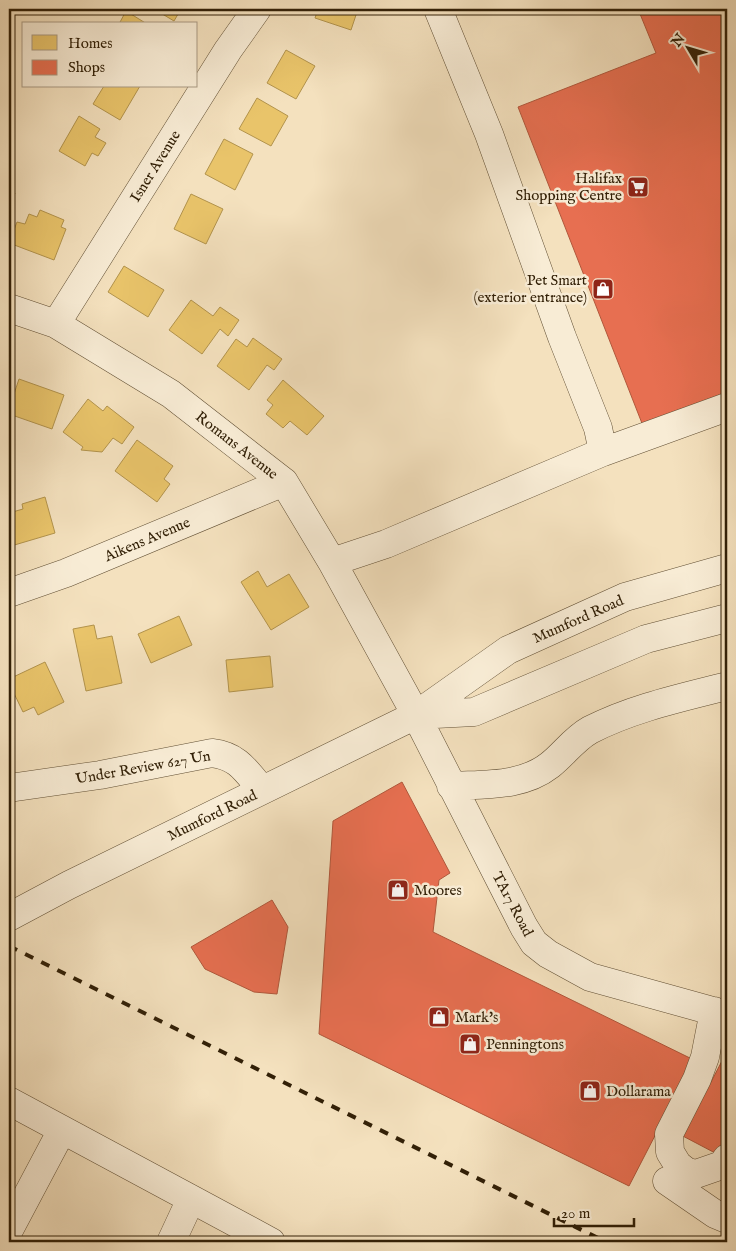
<svg xmlns="http://www.w3.org/2000/svg" width="736" height="1251" viewBox="0 0 736 1251" font-family="'IM FELL English',serif">
<rect width="100%" height="100%" fill="#f4e1be"/>
<filter id="stains"><feTurbulence type="fractalNoise" baseFrequency=".004" numOctaves="4"/><feColorMatrix values="0 0 0 0 .2 0 0 0 0 .09 0 0 0 0 .02 0 0 0 .5 -.17"/></filter>
<radialGradient id="worn" r=".72"><stop offset=".6" stop-color="#630" stop-opacity="0"/><stop offset="1" stop-color="#630" stop-opacity=".3"/></radialGradient>
<path fill="#e9c46a" stroke="#b2934c" d="M154 9H181L174 21Z
M318 9H358L351 30 315 18Z
M126 11 147 24H119Z
M286 50 315 66 296 99 267 83Z
M104 86H140L120 120 93 104Z
M257 98 288 116 271 146 239 129Z
M79 116 100 129 95 137 106 143 98 156 92 153 85 166 59 151Z
M224 139 253 154 235 190 205 174Z
M9 191 15 193 9 212Z
M191 194 223 209 206 244 174 229Z
M40 210 64 220 61 227 66 229 54 260 9 243 17 222 25 224 29 214 37 217Z
M124 266 164 290 148 317 108 292Z
M191 300 213 316 220 307 239 320 228 336 220 329 202 354 169 330Z
M253 338 282 359 274 370 267 365 249 390 217 366 236 339 247 347Z
M19 379 64 395 52 429 9 414V409Z
M283 380 324 416 307 435 290 421 283 428 266 414 273 405 267 400Z
M88 399 103 411 107 406 134 427 122 444 113 438 102 452 81 450 83 447 63 432Z
M137 440 173 466 164 479 170 484 157 502 115 471Z
M45 497 55 533 11 546 9 538V513L23 509 22 504Z
M258 571 267 587 289 574 309 607 271 630 241 582Z
M179 616 192 645 151 663 138 634Z
M94 625 97 639 112 636 122 683 86 691 73 629Z
M270 656 273 687 229 692 226 660Z
M45 662 64 702 38 715 34 707 23 712 9 683V679Z"/>
<path fill="#e76f51" stroke="#b1573b" d="M638 9H727V399L645 431 518 107 656 53Z
M402 782 450 873 439 880 433 932 694 1060 629 1186 319 1034 333 821Z
M272 900 288 927 277 994 254 992 205 969 191 947Z
M723 1059 727 1061V1138L719 1155 679 1134 705 1083 710 1084Z"/>
<g fill="none" stroke-linecap="round" stroke-linejoin="round">
<g stroke="#625035" stroke-width="29">
<path id="minor" d="M438 9 489 134 562 337 598 428 603 452
M9 308 56 324 171 394 284 482 332 562 416 715 524 927 534 943 548 954 590 977 727 1015
M56 324 228 50 257 9
M332 562 386 544 603 452 727 407
M9 593 66 573 284 482
M416 715 474 712 646 639 727 618
M451 786C485 784 522 787 550 765 564 754 574 739 590 730 633 708 680 698 727 686
M9 788 100 775 212 753C238 756 246 771 262 790
M9 917 69 885 416 715 508 650 625 597 727 568
M714 1011 705 1057 697 1079 669 1134 670 1152 678 1165 687 1172 696 1174 722 1165 727 1158
M9 1101 249 1230 243 1242
M667 1181 715 1214 727 1219
M9 1230 62 1130
M249 1230 271 1242
M171 1242 191 1199"/>
</g>
<use href="#minor" stroke="#f8ecd5" stroke-width="28"/>
<path stroke="#322007" stroke-width="4" stroke-dasharray="9 9" stroke-linecap="butt" d="M9 946 606 1242"/>
</g>
<defs>
<g id="supermarket-square" transform="scale(1.125)"><rect x="-9" y="-9" width="18" height="18" rx="4" fill="#8f2418" stroke="#f8ecd5"/><path d="M-6-5.5h2.5l.6 2H6L4.5 2H-2.5L-4.4-4H-6ZM-1.5 3.2a1.3 1.3 0 1 0 .1 0ZM3 3.2a1.3 1.3 0 1 0 .1 0Z" fill="#fff"/></g>
<g id="shop-square" transform="scale(1.125)"><rect x="-9" y="-9" width="18" height="18" rx="4" fill="#8f2418" stroke="#f8ecd5"/><path d="M-5-2.5h2.3a2.7 3.5 0 0 1 5.4 0H5L5.5 6h-11ZM-1.5-2.5h3a1.5 2.3 0 0 0-3 0Z" fill="#fff"/></g>
</defs>
<g fill-rule="evenodd">
<use href="#supermarket-square" x="638" y="187"/>
<use href="#shop-square" x="603" y="289"/>
<use href="#shop-square" x="398" y="890"/>
<use href="#shop-square" x="439" y="1017"/>
<use href="#shop-square" x="470" y="1044"/>
<use href="#shop-square" x="590" y="1091"/>
</g>
<g text-anchor="middle" stroke-width="5" stroke-linejoin="round" paint-order="stroke">
<g font-size="15" fill="#322007" stroke="#f8ecd5">
<text transform="translate(155 166) rotate(-58)" y="5">Isner Avenue</text>
<text transform="translate(237 445) rotate(38)" y="5">Romans Avenue</text>
<text transform="translate(147 539) rotate(-23)" y="5">Aikens Avenue</text>
<text transform="translate(578 619) rotate(-24)" y="5">Mumford Road</text>
<text transform="translate(143 767) rotate(-10)" y="5">Under Review 627 Un</text>
<text transform="translate(212 815) rotate(-26)" y="5">Mumford Road</text>
<text transform="translate(513 904) rotate(62)" y="5">TA17 Road</text>
</g>
<g font-size="15" fill="#322007" stroke="#f8ecd5" text-anchor="start">
<text x="622" y="183" text-anchor="end">Halifax<tspan x="622" dy="17">Shopping Centre</tspan></text>
<text x="587" y="285" text-anchor="end">Pet Smart<tspan x="587" dy="17">(exterior entrance)</tspan></text>
<text x="414" y="895">Moores</text>
<text x="455" y="1022">Mark's</text>
<text x="486" y="1049">Penningtons</text>
<text x="606" y="1096">Dollarama</text>
</g>
</g>
<rect width="736" height="1251" fill="none" stroke="#f4e1be" stroke-width="30"/>
<rect x="10" y="10" width="716" height="1231" fill="none" stroke="#322007" stroke-width="2.5"/>
<rect x="15" y="15" width="706" height="1221" fill="none" stroke="#322007"/>
<rect x="22" y="22" width="175" height="65" fill="#f8ecd5" stroke="#a99a83"/>
<rect x="32" y="35" width="25" height="15" fill="#e9c46a" stroke="#a99a83"/>
<text x="68" y="48" font-size="15" fill="#322007">Homes</text>
<rect x="32" y="60" width="25" height="15" fill="#e76f51" stroke="#a99a83"/>
<text x="68" y="72" font-size="15" fill="#322007">Shops</text>
<g transform="translate(688 48) rotate(308)" stroke="#f8ecd5" stroke-width="4" paint-order="stroke">
<path d="M0-4L9 19L0 12L-9 19Z" fill="#322007"/>
<text y="-8" font-size="14" font-weight="bold" text-anchor="middle" fill="#322007">N</text>
</g>
<path d="M554 1218v8h80v-8" fill="none" stroke="#322007" stroke-width="2.5"/>
<text x="561" y="1218" font-size="15" fill="#322007" stroke="#f8ecd5" stroke-width="4" paint-order="stroke">20 m</text>
<rect width="100%" height="100%" filter="url(#stains)"/>
<rect width="100%" height="100%" fill="url(#worn)"/>
</svg>
